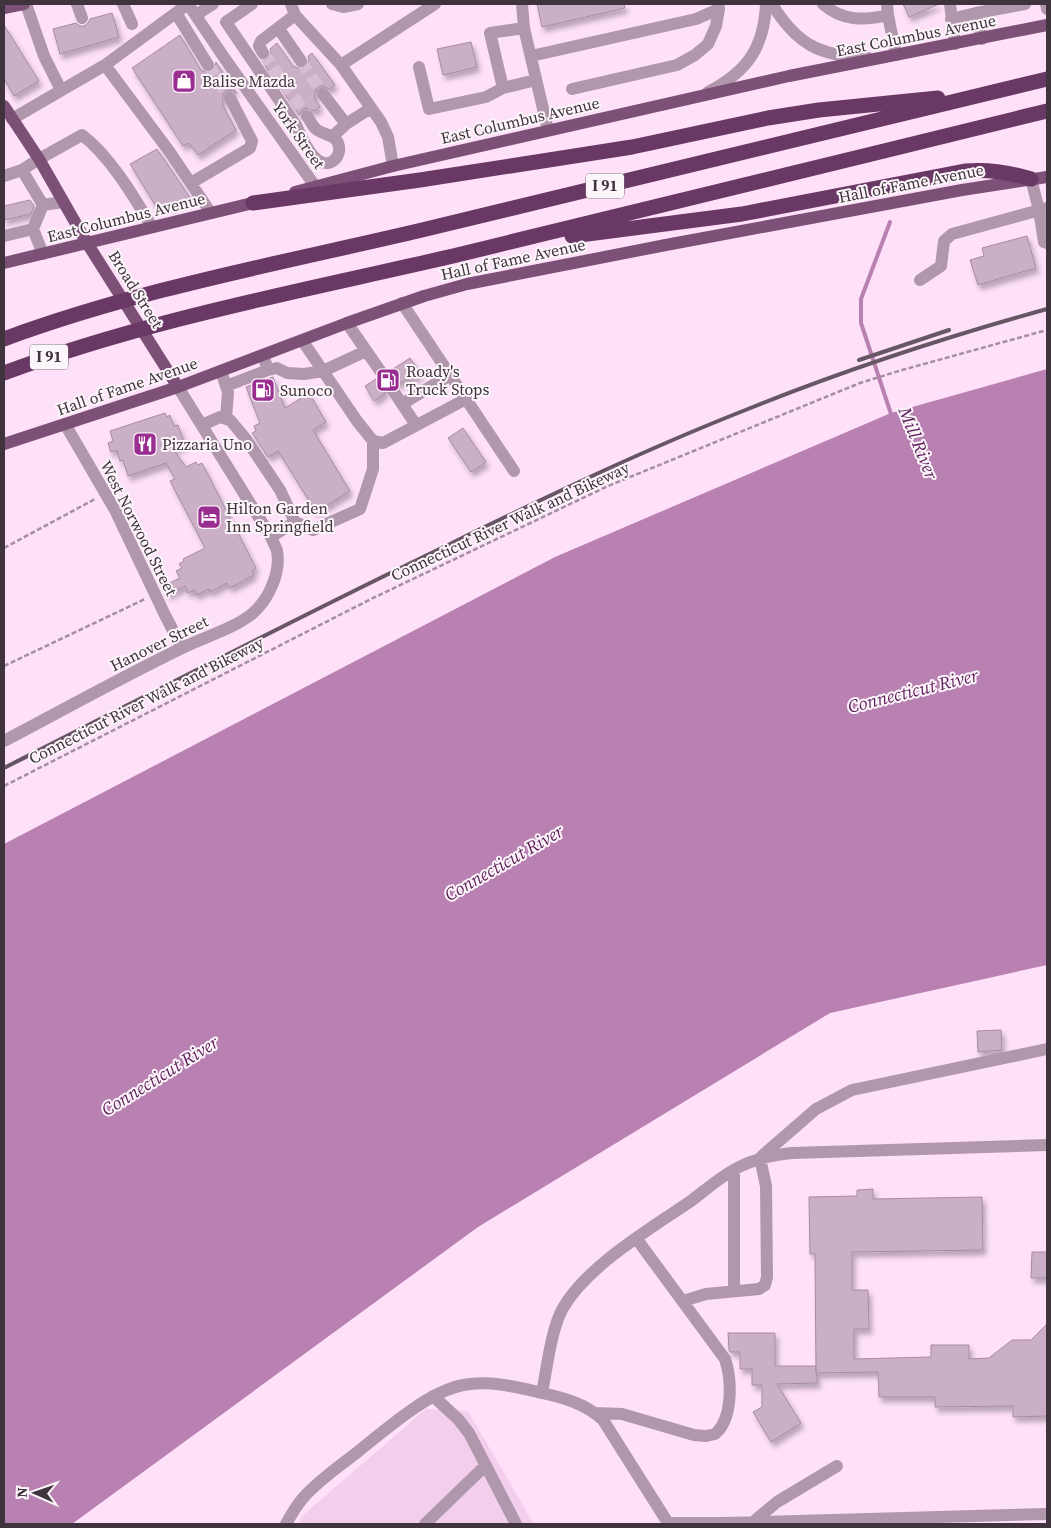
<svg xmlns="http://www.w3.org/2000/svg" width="1051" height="1528" viewBox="0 0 1051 1528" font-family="'Source Serif 4',serif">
<defs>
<filter id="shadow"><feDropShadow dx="3" dy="5" stdDeviation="2.5" flood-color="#0004"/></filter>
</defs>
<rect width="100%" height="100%" fill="#fee0f9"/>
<path fill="#f3cfed" d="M426 1409 468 1411 534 1524H299L302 1516Z"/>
<path fill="#b981b2" d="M1047 369V965L830 1013 478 1227 72 1524H4V844L555 557 891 413Z"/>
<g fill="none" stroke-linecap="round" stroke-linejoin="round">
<path stroke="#b981b2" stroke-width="4" d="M890 222 861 299V323L892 417"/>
</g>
<path fill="#cbafc7" stroke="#a68ba2" filter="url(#shadow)" d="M537 4H624L625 8 542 27Z
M903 4H939L909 17Z
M112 13 119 37 60 54 53 29 76 23 80 26H84L88 23 90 19Z
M4 25 39 81 14 96 4 79Z
M180 35 201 70 208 73 212 72 215 68 216 62 237 94 231 90 226 91 223 94V103L222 104 236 130 198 155 189 143 183 146 132 68Z
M471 42 477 67 443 75 437 49Z
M277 43 293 66 298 68 306 67 309 61 308 56 312 53 335 85 329 89 322 86 318 88 315 91V99L320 107 314 111 306 108 302 110 299 115 262 61 270 57 271 54 270 49Z
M157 149 162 156 191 199 157 208 130 164Z
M30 200 34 206 31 214 4 220V206Z
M1027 236 1036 268 978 285 970 260 984 256 982 248Z
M410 358 421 373 413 379 411 376 399 384 395 382H388L385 386V393L374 401 365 386 376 379 380 382H387L390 378V371Z
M273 377 285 408 309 393 326 422 313 430 350 491 316 512 278 451 268 457 252 433 256 431 254 426 260 423 246 387Z
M165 413 167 417 170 415 174 426 178 425 185 445 173 449 186 467 196 462 198 465 202 463 256 568 252 571 254 575 230 588 227 583 210 592 209 589 196 595 194 590 188 593 185 586 168 595 163 586 180 578 176 571 182 568 179 564 184 561 183 559 205 548 170 481 175 479 166 463 128 476 123 460 120 461 117 450 111 452 108 443 113 441 110 431Z
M463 428 486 462 471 472 448 438Z
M1001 1030 1002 1050 978 1052 977 1031Z
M873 1189V1199L982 1197 983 1250 852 1252V1290H868L869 1329H854V1359L931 1357V1345H969V1359L989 1358 1012 1340H1031L1047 1324V1416L1013 1417V1406L935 1407V1397H879L878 1372 816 1373 818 1383 777 1384 801 1423 771 1442 753 1412 762 1407V1385H752V1369H740V1352H730L729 1350 728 1333H775V1366H816V1372L815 1254H810L809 1197 857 1196V1190Z
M1032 1252H1047V1278H1031Z"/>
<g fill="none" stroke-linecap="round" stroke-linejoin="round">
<path stroke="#d8bdd3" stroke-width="12" stroke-dasharray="12 6" stroke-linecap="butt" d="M263 53 307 116
M301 61 323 94
M208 65 230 98"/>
<path stroke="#a48fa1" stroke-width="2.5" stroke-dasharray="5 2.5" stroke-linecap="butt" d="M4 548 95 499
M4 666 145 599
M4 786 371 599 608 486 860 383 902 370 1047 330"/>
<path stroke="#b097ac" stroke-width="12" d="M26 4 44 56 61 90
M77 4 82 18
M123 4 132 24
M188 4 223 56 315 186
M252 4 226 22 296 125C301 136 308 154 319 161 331 168 343 156 338 143 334 134 323 135 316 129 312 126 310 120 307 116
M332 4 343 7 358 4
M522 4 524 28 548 130
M772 4C797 45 820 56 868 58
M823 4C842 21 864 21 888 15L887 4
M950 4 955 44
M1046 4 1047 9
M176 13 208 65
M976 13 1025 4
M196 15 213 4
M295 15 341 65 381 122 388 137 393 166
M888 15 896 55
M951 19 976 13 982 39
M279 29 301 61
M263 53 259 46 261 41 295 15 291 4
M531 56 696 19 719 9 718 4
M105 65 169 151 211 213
M341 65 435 4
M419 67 429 109 486 97 503 88 536 80
M503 88 490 33 524 28
M572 89 677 65 695 55 708 44 716 26 719 9
M708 92C747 72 764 48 766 4
M323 94 346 124
M12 119 105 65 188 4
M333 136 346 124 371 108
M4 176 22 170
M1031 179 1039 210 1044 242 1047 243
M191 183 250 148 252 141 230 98
M43 205 22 170 39 159 82 135C110 156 134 197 152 227
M4 236 33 229
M43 254 33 229 43 205 63 202
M920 280 941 266 944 241 952 234 1047 208
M402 303 514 471
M347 323 383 375
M302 340 357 421 373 441
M268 370 277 368 287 373 304 374 323 371 366 351
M221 371 228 392 226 419
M226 386 268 370 263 355
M392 389 416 425
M402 404 450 375
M65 424 115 510 164 613 182 648
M202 425 220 417 230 420 246 439 280 490 295 522 271 537
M373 441 383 443 466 399
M295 522 313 530 360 509 373 469V441
M4 741C63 710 122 677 182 648 204 637 234 629 253 613 269 599 281 572 277 551 276 547 273 542 271 537L178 387
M1047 1145 792 1153C774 1155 757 1158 741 1166 722 1175 707 1189 691 1201 651 1228 587 1266 563 1308 551 1329 547 1368 542 1393 565 1398 586 1404 603 1420L668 1523H724L1047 1514
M762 1156 816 1109 852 1090 1047 1049
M734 1291V1170
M683 1301 706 1294 759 1289 765 1285 767 1277 766 1186 760 1158
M433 1396 458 1419 469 1433 516 1524
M595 1413 622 1414 694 1435 706 1436 715 1434C733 1419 732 1380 725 1359L636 1238
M752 1523 777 1502 837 1466
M286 1524C291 1515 296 1506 303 1498 318 1481 337 1468 355 1454 384 1431 427 1392 463 1385 489 1380 517 1387 542 1393
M425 1524 485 1466"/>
<path stroke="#7d5177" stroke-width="12" d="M4 8 24 4
M4 106 39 159 87 243 178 387
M295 192 393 166 789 76 1047 25
M4 263 261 201
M4 444 178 387 347 323 424 296 467 284 671 244 962 190 1047 177"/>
<path stroke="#6a3864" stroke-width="15" d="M253 203 420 180 632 147 768 118 819 110 938 98
M572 236 742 214 965 171C988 169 1009 172 1031 179
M4 339C139 289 282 263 422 230 631 181 839 130 1047 79
M4 373C149 319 302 291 453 256 652 209 849 159 1047 111"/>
<path stroke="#675764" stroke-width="4" d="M859 360 949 330
M4 768C152 693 300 616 450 544 548 496 646 449 748 409 845 370 946 337 1047 309"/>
</g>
<defs>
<g id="shop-square" transform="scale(1.25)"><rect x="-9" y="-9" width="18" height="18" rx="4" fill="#992e90" stroke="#fcf6fb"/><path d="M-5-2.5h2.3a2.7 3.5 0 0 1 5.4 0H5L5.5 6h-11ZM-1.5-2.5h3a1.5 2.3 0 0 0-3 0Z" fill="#fff"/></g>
<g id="fuel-square" transform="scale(1.25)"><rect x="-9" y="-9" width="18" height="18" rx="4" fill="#992e90" stroke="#fcf6fb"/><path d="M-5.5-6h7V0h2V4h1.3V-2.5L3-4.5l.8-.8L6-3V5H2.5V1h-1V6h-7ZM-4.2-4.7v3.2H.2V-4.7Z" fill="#fff"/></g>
<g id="restaurant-square" transform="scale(1.25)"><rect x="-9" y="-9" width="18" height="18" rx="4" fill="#992e90" stroke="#fcf6fb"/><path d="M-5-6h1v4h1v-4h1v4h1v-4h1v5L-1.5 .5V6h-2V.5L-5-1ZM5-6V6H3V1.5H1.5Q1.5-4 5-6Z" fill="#fff"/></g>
<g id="hotel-square" transform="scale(1.25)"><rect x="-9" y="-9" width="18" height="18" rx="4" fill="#992e90" stroke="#fcf6fb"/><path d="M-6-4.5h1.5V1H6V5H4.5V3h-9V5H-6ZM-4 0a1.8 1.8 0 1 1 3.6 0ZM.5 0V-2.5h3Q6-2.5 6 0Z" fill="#fff"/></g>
</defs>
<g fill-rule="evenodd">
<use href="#shop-square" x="184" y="81"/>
<use href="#fuel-square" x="388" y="380"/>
<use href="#fuel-square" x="263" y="390"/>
<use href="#restaurant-square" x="145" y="444"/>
<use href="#hotel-square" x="209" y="517"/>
</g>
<g text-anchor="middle" stroke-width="4" stroke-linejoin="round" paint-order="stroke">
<g fill="#fcf6fb" stroke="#786e76" stroke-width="1">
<rect x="586" y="173.5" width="38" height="25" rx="4"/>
<rect x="30" y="344.5" width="38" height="25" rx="4"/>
</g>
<g font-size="15" font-weight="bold" fill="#3f333d">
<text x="605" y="191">I 91</text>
<text x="49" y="362">I 91</text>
</g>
<g font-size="16" fill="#3f333d" stroke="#fcf6fb">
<text transform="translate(916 35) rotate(-11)" y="6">East Columbus Avenue</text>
<text transform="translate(520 120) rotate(-13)" y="6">East Columbus Avenue</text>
<text transform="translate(299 135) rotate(55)" y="6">York Street</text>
<text transform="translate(911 183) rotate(-11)" y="6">Hall of Fame Avenue</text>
<text transform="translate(126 217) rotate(-14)" y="6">East Columbus Avenue</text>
<text transform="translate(513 259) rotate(-12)" y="6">Hall of Fame Avenue</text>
<text transform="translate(136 289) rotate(58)" y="6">Broad Street</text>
<text transform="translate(127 386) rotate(-19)" y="6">Hall of Fame Avenue</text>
<text transform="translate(510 521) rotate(-25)" y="6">Connecticut River Walk and Bikeway</text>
<text transform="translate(139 528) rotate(63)" y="6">West Norwood Street</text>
<text transform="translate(159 643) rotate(-26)" y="6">Hanover Street</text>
<text transform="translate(146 700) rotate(-27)" y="6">Connecticut River Walk and Bikeway</text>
</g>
<g font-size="16" fill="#3f333d" stroke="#fcf6fb" text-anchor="start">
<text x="202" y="87">Balise Mazda</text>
<text x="406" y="377">Roady's<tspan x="406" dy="18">Truck Stops</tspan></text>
<text x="280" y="396">Sunoco</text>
<text x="162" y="450">Pizzaria Uno</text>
<text x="226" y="514">Hilton Garden<tspan x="226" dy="18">Inn Springfield</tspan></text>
</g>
<g font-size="18" font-style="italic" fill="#601e5b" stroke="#fcf6fb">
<text transform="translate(918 443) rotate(68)" y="6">Mill River</text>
<text transform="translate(913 691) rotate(-14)" y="6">Connecticut River</text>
<text transform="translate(504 863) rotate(-30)" y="6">Connecticut River</text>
<text transform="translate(160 1076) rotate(-32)" y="6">Connecticut River</text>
</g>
</g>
<rect width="1051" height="1528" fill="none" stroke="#3f333d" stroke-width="10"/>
<g transform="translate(35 1493) rotate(272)" stroke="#fcf6fb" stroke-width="4" paint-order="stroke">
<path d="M0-4L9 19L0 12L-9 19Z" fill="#3f333d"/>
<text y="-8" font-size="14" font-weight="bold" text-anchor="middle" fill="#3f333d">N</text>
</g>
</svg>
